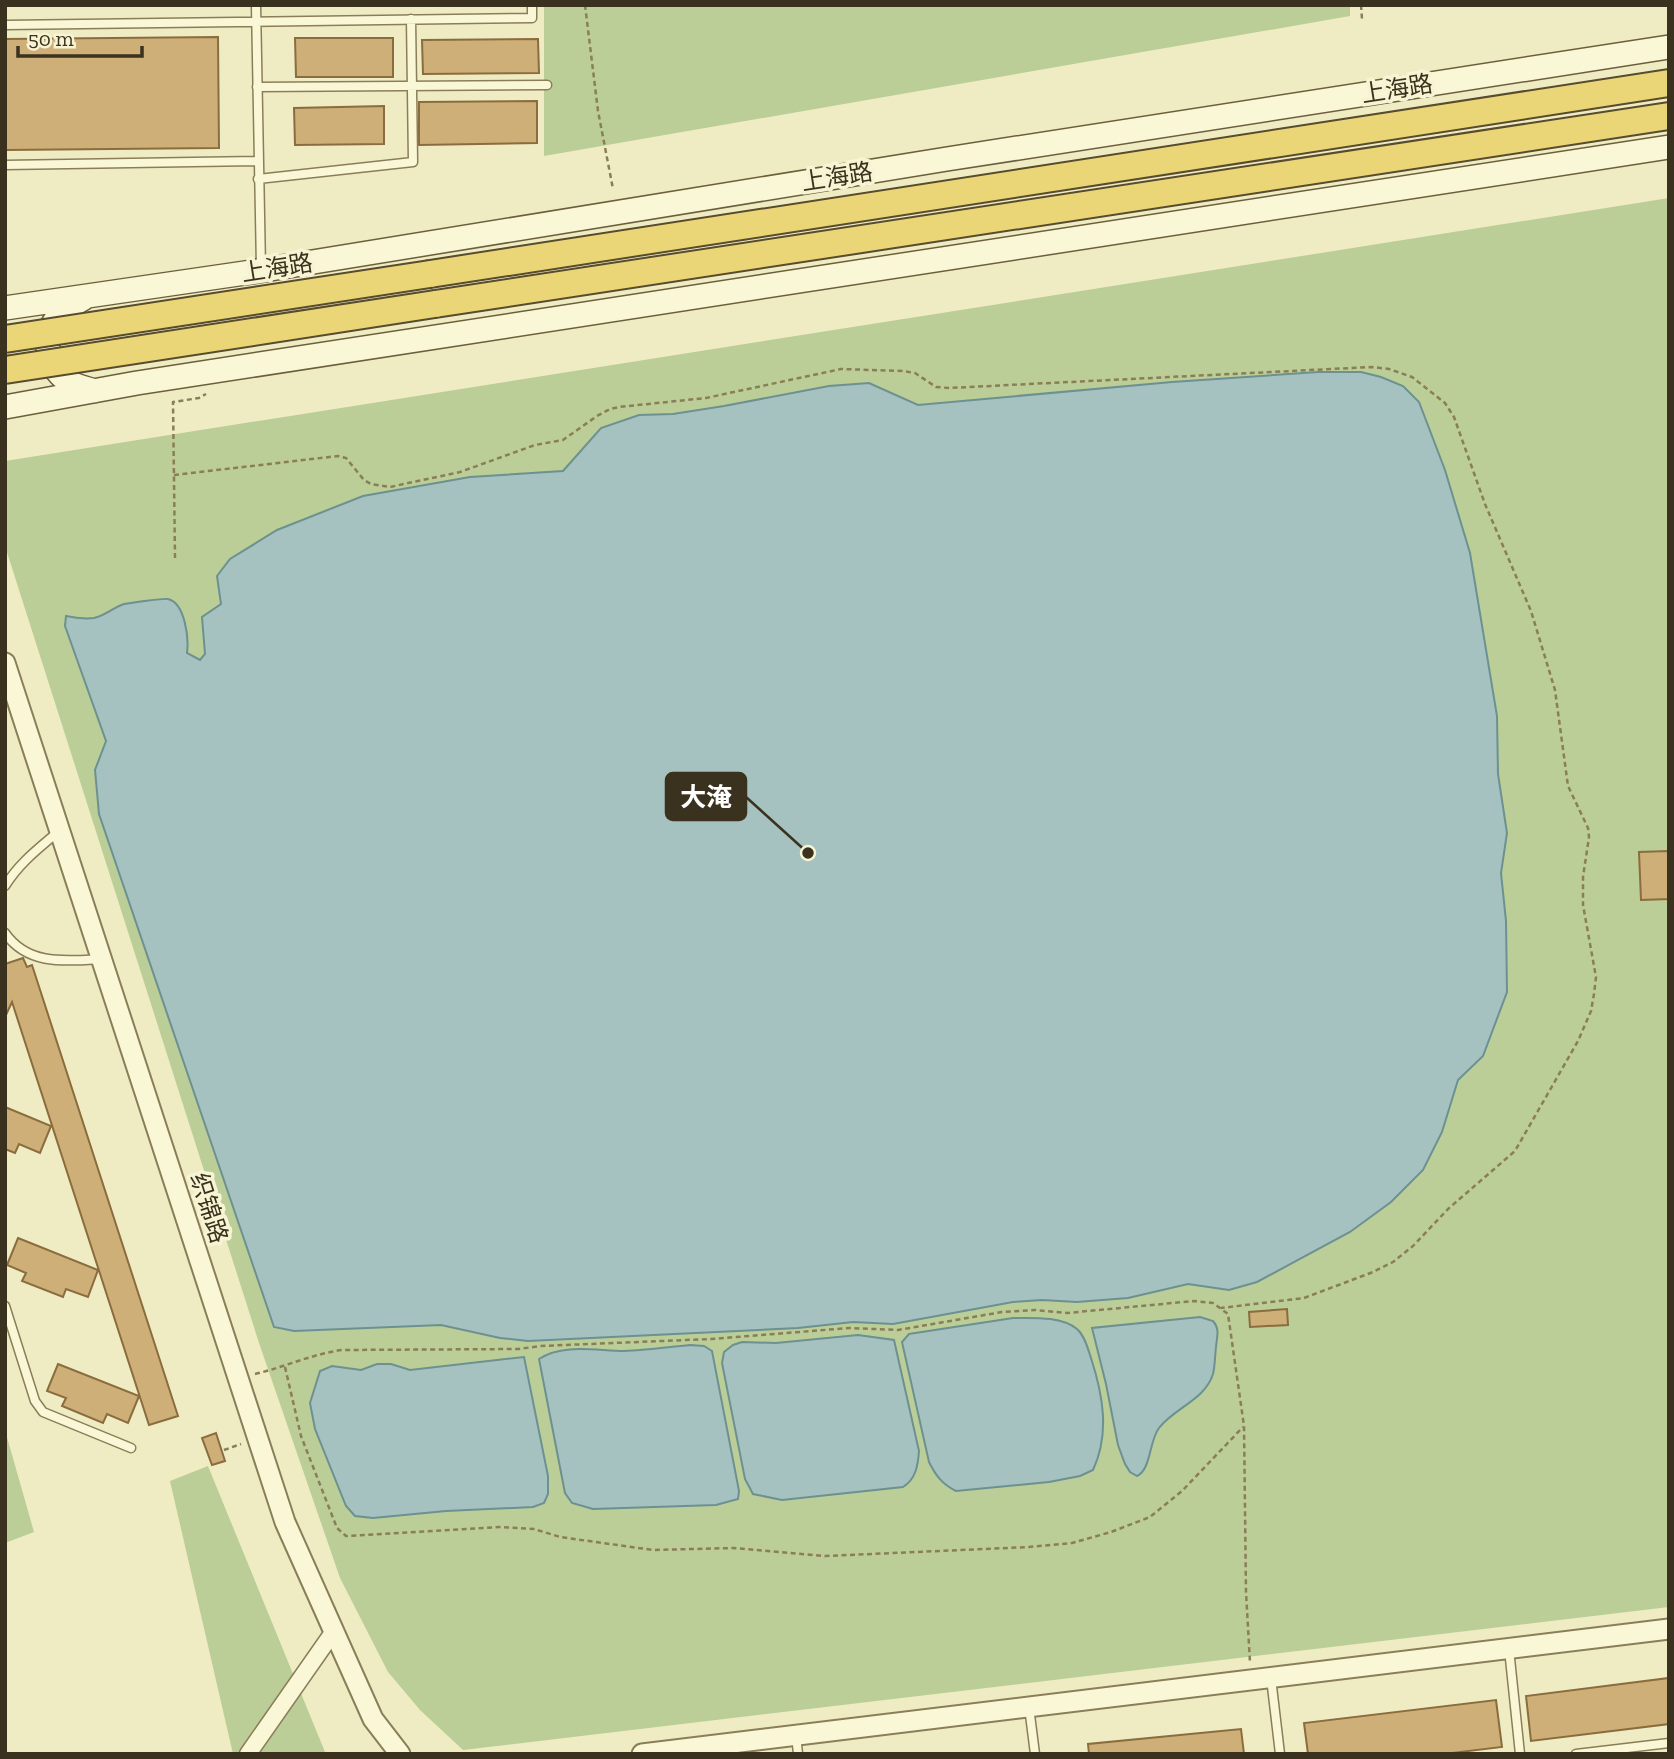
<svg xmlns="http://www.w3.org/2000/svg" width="1674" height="1759" viewBox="0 0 1674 1759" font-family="'Zilla Slab','Noto Sans SC',serif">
<rect width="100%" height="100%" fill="#efecc3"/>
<path fill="#bbce97" d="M544 5H1350V16L544 156Z
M1669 198V1607L463 1750 420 1710 388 1672 340 1578 259 1343 5 546V461Z
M5 1430 34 1532 5 1543Z
M208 1466 325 1752 233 1754 170 1481Z"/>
<path fill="#a5c2c0" stroke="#6c9190" stroke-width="2" d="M1318 372H1361L1381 377 1403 386 1419 402 1445 470 1470 553 1497 716 1498 774 1507 833 1501 873 1506 921 1507 992 1483 1056 1458 1080 1442 1132 1423 1170 1391 1202 1350 1232 1257 1282 1229 1290 1188 1284 1128 1298 1077 1302 1042 1300 1013 1302 893 1324 853 1322 798 1328 528 1341 500 1338 441 1325 294 1331 274 1327 99 814 95 770 106 741 65 626 66 616C75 618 85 619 94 618 105 616 114 607 124 604 129 603 165 598 168 599 185 603 189 638 187 653L200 660 205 654 202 617 221 604 217 576 230 559 277 530 363 496 470 477 563 471 601 428 639 415 673 414 724 406 829 386 869 383 918 405 1172 382Z
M1200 1317 1213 1321C1220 1329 1217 1336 1216 1347 1215 1355 1215 1366 1213 1374 1205 1400 1174 1408 1159 1428 1149 1441 1151 1470 1137 1476L1130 1472 1125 1464 1118 1445 1106 1384 1092 1328Z
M1013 1318C1033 1318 1061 1316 1077 1329 1085 1336 1088 1349 1091 1358 1103 1395 1110 1434 1093 1470L1080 1476 1049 1482 956 1491C942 1484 936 1476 929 1462L902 1342 909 1334Z
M858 1335 894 1340 919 1451C918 1465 916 1479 903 1487L782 1500 753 1494 745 1479 722 1363 724 1352 733 1345 742 1342 776 1343Z
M690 1345 704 1346 712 1351 739 1491 738 1499 716 1505 593 1509 572 1503 565 1493 539 1359C563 1343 597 1351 624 1351 646 1350 668 1347 690 1345Z
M524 1357 548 1476V1494L544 1503 533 1507 446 1511 373 1518 355 1516 346 1506 315 1429 310 1403 320 1371 332 1366 361 1370 377 1364H391L410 1370Z"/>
<path fill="#cfaf78" stroke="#8a6d3e" stroke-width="2" d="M218 37 219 148 5 150V39Z
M295 38H393V77H296Z
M538 39 539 73 423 74 422 40Z
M537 101V143L419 145V102Z
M384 106V144L295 145 294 108Z
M1668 851 1669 899 1641 900 1639 852Z
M23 958 27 967 32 965 178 1416 149 1425 12 1002 5 1017V964Z
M5 1107 51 1126 40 1153 19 1144 15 1153 5 1149Z
M18 1238 98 1270 88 1297 66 1289 63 1297 22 1281 26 1273 7 1265Z
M1287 1309 1288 1325 1250 1327 1249 1312Z
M58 1364 139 1396 128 1423 107 1414 103 1423 62 1406 66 1398 47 1391Z
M216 1433 225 1461 212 1465 202 1438Z
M1669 1678V1724L1531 1741 1526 1696Z
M1496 1700 1502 1747 1444 1754H1308L1304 1723Z
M1241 1729 1244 1754H1089L1088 1744Z"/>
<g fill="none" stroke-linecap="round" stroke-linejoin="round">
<g stroke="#8a7e59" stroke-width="11">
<path id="service" d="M256 5 261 268
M5 25 532 18V5
M257 87 547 85
M5 165 258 161
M258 179 413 162 411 19
M5 886C19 863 39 848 59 831
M5 933C28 966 66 961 101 959
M5 1306 35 1401 43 1412 131 1448
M1509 1649 1520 1754
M1271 1678 1280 1754
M1029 1707 1035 1754
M796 1735 798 1754
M1576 1754 1669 1743"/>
</g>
<g stroke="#8a7e59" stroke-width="19">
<path id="minor" d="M248 1754 334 1631"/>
</g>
<g stroke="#8a7e59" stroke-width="23">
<path id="tertiary" d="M5 663 285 1522 373 1719 400 1754
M642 1754 1669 1629"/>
</g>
<g stroke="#6c5f3c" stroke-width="26">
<path id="secondary" d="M84 298C76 303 67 308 61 314 40 333 45 366 68 381 75 386 86 388 94 391
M5 308 245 273 947 159 1669 47
M5 407 137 383 1669 147"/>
</g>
<g stroke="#584b2e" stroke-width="30">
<path id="trunk" d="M430 274 1669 83
M435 304 1669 116"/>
</g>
<path stroke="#8a7e59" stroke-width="2.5" stroke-dasharray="5 3.5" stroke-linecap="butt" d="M585 5 598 111 613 189
M1361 5 1362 19
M174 475 338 456 346 458 364 480 371 484 390 487 460 472 535 445 563 440 597 416 610 409 619 407 706 398 841 369 902 371 915 373 936 387 949 388 1372 367 1389 369 1412 377 1445 403 1454 417 1485 504 1531 611 1555 690 1568 786 1588 828 1589 837 1583 877V905L1596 977 1594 994 1591 1011 1578 1041 1515 1151 1448 1209 1413 1246 1393 1262 1373 1272 1304 1298 1221 1308
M175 558 173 402 199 398 206 394
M285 1367 301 1436 337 1528 346 1536 499 1527 534 1529 560 1537 653 1550 733 1548 825 1556 1029 1547 1072 1543 1111 1532 1150 1517 1182 1491 1243 1427
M255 1374C285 1367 312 1354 342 1350L519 1349 540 1346 711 1339 849 1328 898 1330 1002 1312 1035 1310 1067 1313 1194 1301 1213 1303 1228 1314 1244 1426 1246 1592 1250 1663
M224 1450 241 1444"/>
<use href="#service" stroke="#faf7d7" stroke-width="8"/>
<use href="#minor" stroke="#faf7d7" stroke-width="16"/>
<use href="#tertiary" stroke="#faf7d7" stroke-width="19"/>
<use href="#secondary" stroke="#faf7d7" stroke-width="23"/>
<use href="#trunk" stroke="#ead676" stroke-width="26"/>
<g stroke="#584b2e" stroke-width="30" stroke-linecap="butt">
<path id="trunk-bridge" d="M5 339 430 274
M5 370 435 304"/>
</g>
<use href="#trunk-bridge" stroke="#ead676" stroke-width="26"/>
</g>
<g text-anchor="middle" stroke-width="7" stroke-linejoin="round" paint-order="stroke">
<g font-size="24" fill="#3a321e" stroke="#f7f4d3">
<text transform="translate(1397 89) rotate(-9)" y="8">上海路</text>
<text transform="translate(837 177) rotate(-9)" y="8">上海路</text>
<text transform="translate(277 268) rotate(-9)" y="8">上海路</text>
<text transform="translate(209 1208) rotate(72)" y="8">织锦路</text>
</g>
</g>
<path fill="none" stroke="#3a321e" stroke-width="2.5" d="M808 853L746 797"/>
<circle fill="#3a321e" stroke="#f7f4d3" stroke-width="2.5" cx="808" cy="853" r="7"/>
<rect fill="#3a321e" stroke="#3a321e" stroke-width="2.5" x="666" y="773" width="80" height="47" rx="7"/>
<g font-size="26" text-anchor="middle" font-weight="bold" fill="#fff">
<text x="706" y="806">大淹</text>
</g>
<rect width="1674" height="1759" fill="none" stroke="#3a321e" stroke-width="14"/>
<path d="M18 46v10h124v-10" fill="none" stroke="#3a321e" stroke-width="3.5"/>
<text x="28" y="46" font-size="21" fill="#3a321e" stroke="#f7f4d3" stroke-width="5" paint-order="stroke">50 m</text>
</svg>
